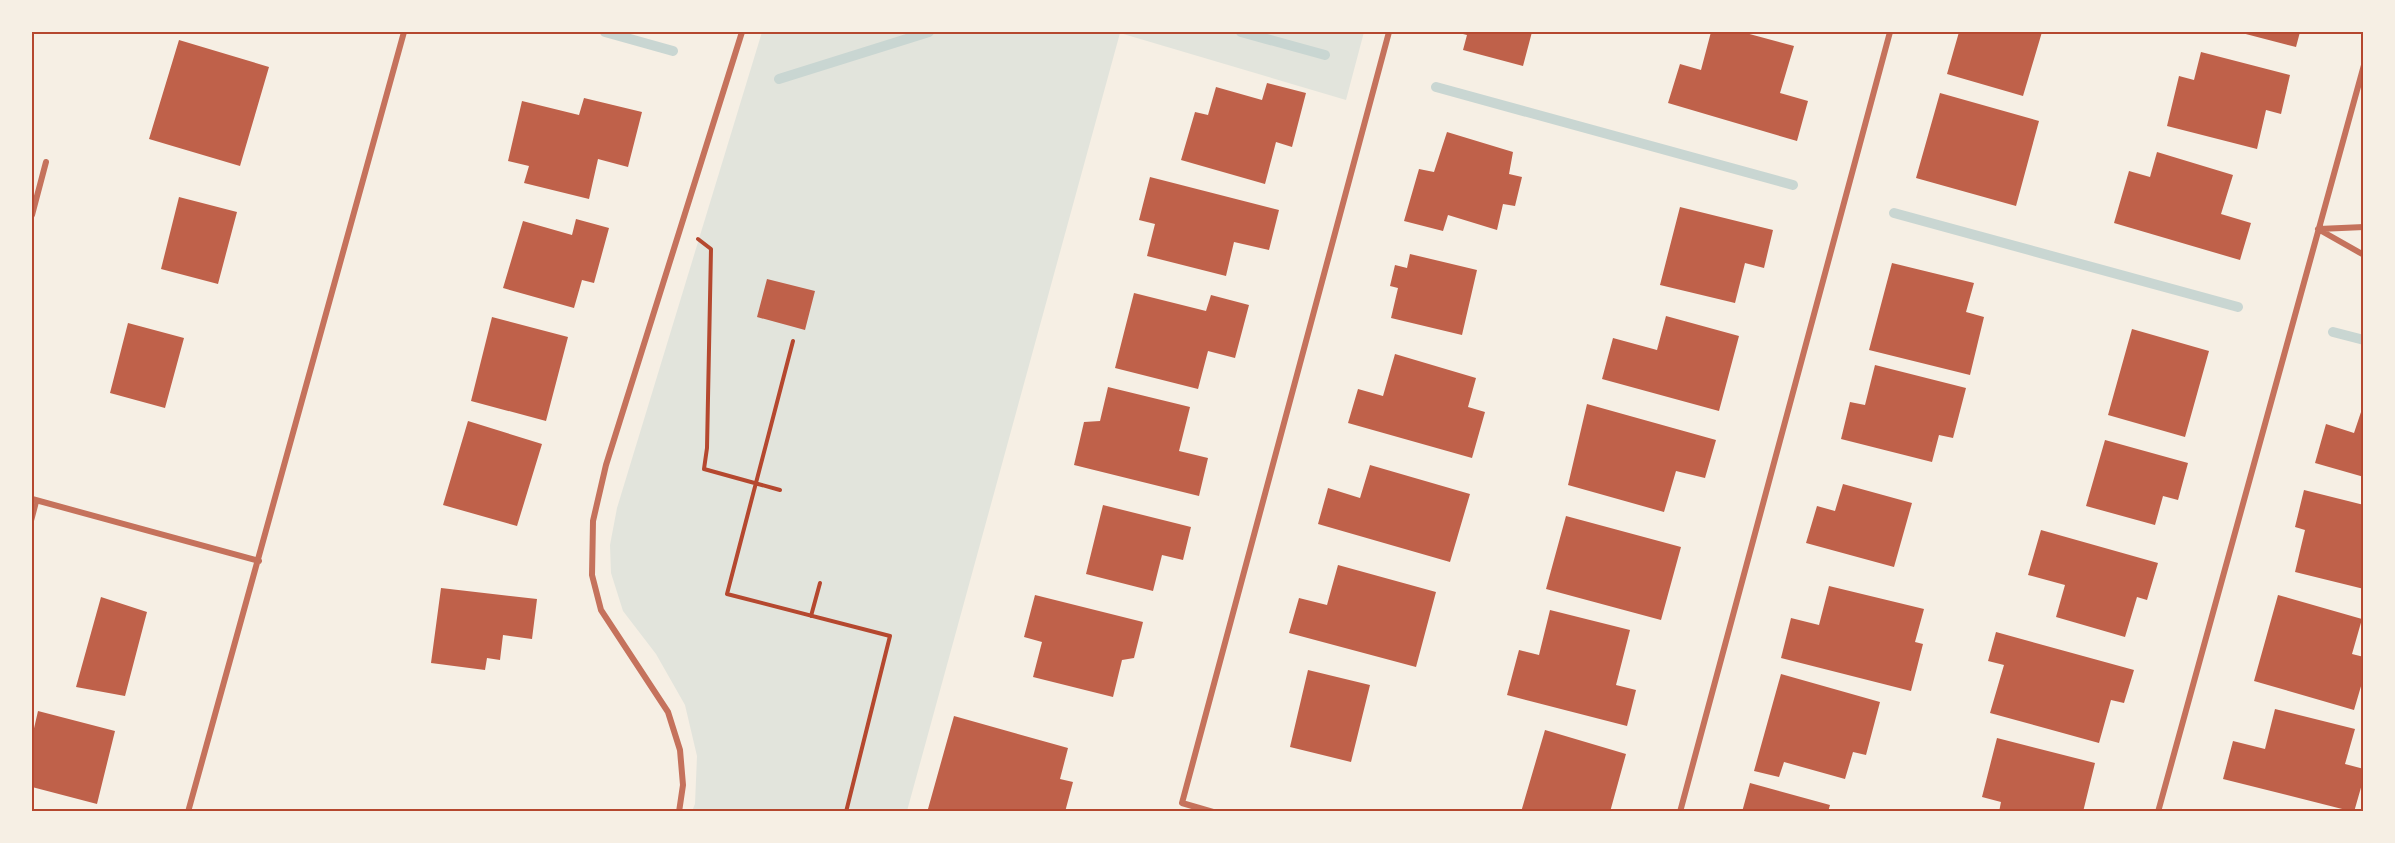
<svg xmlns="http://www.w3.org/2000/svg" width="2395" height="843" viewBox="0 0 2395 843" font-family="'PT Sans Narrow',sans-serif">
<rect width="100%" height="100%" fill="#f6efe4"/>
<path fill="#e2e4dc" d="M762 32H1364L1346 100 1120 33 907 811H692L695 804 697 756 685 705 656 654 623 611 611 573 610 545 617 508Z"/>
<g fill="none" stroke-linecap="round" stroke-linejoin="round">
<path stroke="#c9d6d2" stroke-width="10" d="M605 32 673 51
M1241 32 1325 55
M779 79 929 32
M1436 87 1793 185
M1894 213 2238 307
M2333 332 2364 340"/>
</g>
<path fill="#bf614a" d="M1455 32H1532L1523 66 1463 50 1467 35Z
M1711 32H1742L1794 46 1780 93 1808 101 1797 141 1668 103 1680 64 1701 70Z
M1959 32H2042L2023 96 1947 74Z
M2238 32H2300L2296 47Z
M179 40 269 67 240 166 149 139Z
M2201 52 2290 75 2281 114 2266 110 2257 149 2167 126 2179 76 2194 80Z
M1267 83 1306 93 1292 147 1276 142 1265 184 1181 160 1195 112 1208 115 1216 87 1262 100Z
M1940 93 2039 121 2016 206 1916 178Z
M584 98 642 112 628 167 598 159 589 199 524 183 529 166 508 161 522 101 579 115Z
M1447 132 1513 152 1509 174 1522 177 1515 206 1503 204 1497 230 1448 215 1443 231 1404 221 1419 169 1434 172Z
M2157 152 2233 175 2221 214 2251 223 2240 260 2114 223 2129 171 2150 177Z
M1150 177 1279 210 1269 250 1234 242 1226 276 1147 256 1155 224 1139 220Z
M179 197 237 212 218 284 161 269Z
M1680 207 1773 230 1764 268 1745 263 1735 303 1660 285Z
M576 219 609 228 594 283 582 280 574 308 503 288 523 221 572 235Z
M1410 254 1477 270 1462 335 1391 318 1398 288 1390 286 1395 265 1407 268Z
M1892 263 1974 283 1966 312 1984 317 1970 375 1869 350Z
M767 279 815 291 805 330 757 317Z
M1134 293 1206 311 1211 295 1249 305 1235 358 1208 351 1198 389 1115 368Z
M1666 316 1739 336 1719 411 1602 379 1613 338 1657 350Z
M492 317 568 337 546 421 471 401Z
M128 323 184 338 165 408 110 393Z
M2132 329 2209 351 2185 437 2108 415Z
M1395 354 1476 378 1468 407 1485 412 1472 458 1348 423 1358 389 1383 396Z
M1875 365 1966 388 1953 438 1939 435 1932 462 1841 439 1850 402 1865 405Z
M1108 387 1190 407 1179 451 1208 458 1199 496 1074 465 1084 422 1100 421Z
M2364 403V477L2315 463 2326 424 2354 433Z
M1587 404 1716 440 1705 478 1676 471 1664 512 1568 485Z
M468 421 542 444 517 526 443 505Z
M2105 440 2188 463 2178 500 2163 496 2155 525 2086 506Z
M1370 465 1470 494 1450 562 1318 524 1328 488 1360 498Z
M1843 484 1912 503 1894 567 1806 543 1817 506 1835 511Z
M2304 490 2364 505V589L2295 572 2305 530 2295 527Z
M1103 505 1191 527 1183 560 1162 555 1153 591 1086 574Z
M1566 516 1681 547 1661 620 1546 589Z
M2041 530 2158 563 2147 600 2137 597 2125 637 2056 617 2065 585 2028 575Z
M1338 565 1436 592 1416 667 1289 633 1299 598 1327 605Z
M1829 586 1924 609 1915 642 1923 644 1911 691 1781 658 1791 618 1819 625Z
M441 588 537 599 532 639 503 635 500 660 487 658 485 670 431 663Z
M1035 595 1143 622 1134 658 1122 660 1113 697 1033 677 1042 642 1024 637Z
M2278 595 2362 619 2352 654 2364 657V676L2354 710 2254 681Z
M101 597 147 612 125 696 76 687Z
M1550 610 1630 630 1616 685 1636 690 1627 726 1507 695 1519 650 1539 655Z
M1996 632 2134 670 2124 703 2111 700 2099 743 1990 713 2004 665 1988 661Z
M1308 670 1370 685 1351 762 1290 747Z
M1781 674 1880 702 1866 755 1853 752 1845 779 1784 762 1779 777 1754 771Z
M2275 709 2355 729 2345 764 2364 769V777L2354 812 2223 779 2233 741 2265 749Z
M38 711 115 731 97 804 32 787V737Z
M954 716 1068 748 1060 779 1073 782 1065 812H938L928 809Z
M1545 730 1626 754 1610 812H1521Z
M1997 738 2095 763 2083 812H1999L2001 802 1982 797Z
M1750 783 1830 805 1828 812H1742Z"/>
<g fill="none" stroke-linecap="round" stroke-linejoin="round">
<path stroke="#b5482f" stroke-width="4" d="M698 239 711 249 707 448 704 469 780 490
M793 341 727 594 890 636 846 812
M811 616 820 583"/>
<path stroke="#c5725c" stroke-width="4.5" d="M32 520 37 501"/>
<path stroke="#c5725c" stroke-width="6" d="M32 215 46 162
M2318 229 2364 255
M2319 229 2364 227
M32 499 259 561
M188 812 404 32
M679 812 683 785 680 750 668 712 601 610 592 575 593 521 606 465 742 32
M1213 812 1182 803 1389 32
M1680 812 1890 32
M2158 812 2364 65"/>
</g>
<rect width="2395" height="843" fill="none" stroke="#f6efe4" stroke-width="66"/>
<rect x="33" y="33" width="2329" height="777" fill="none" stroke="#b5482f" stroke-width="2"/>
</svg>
